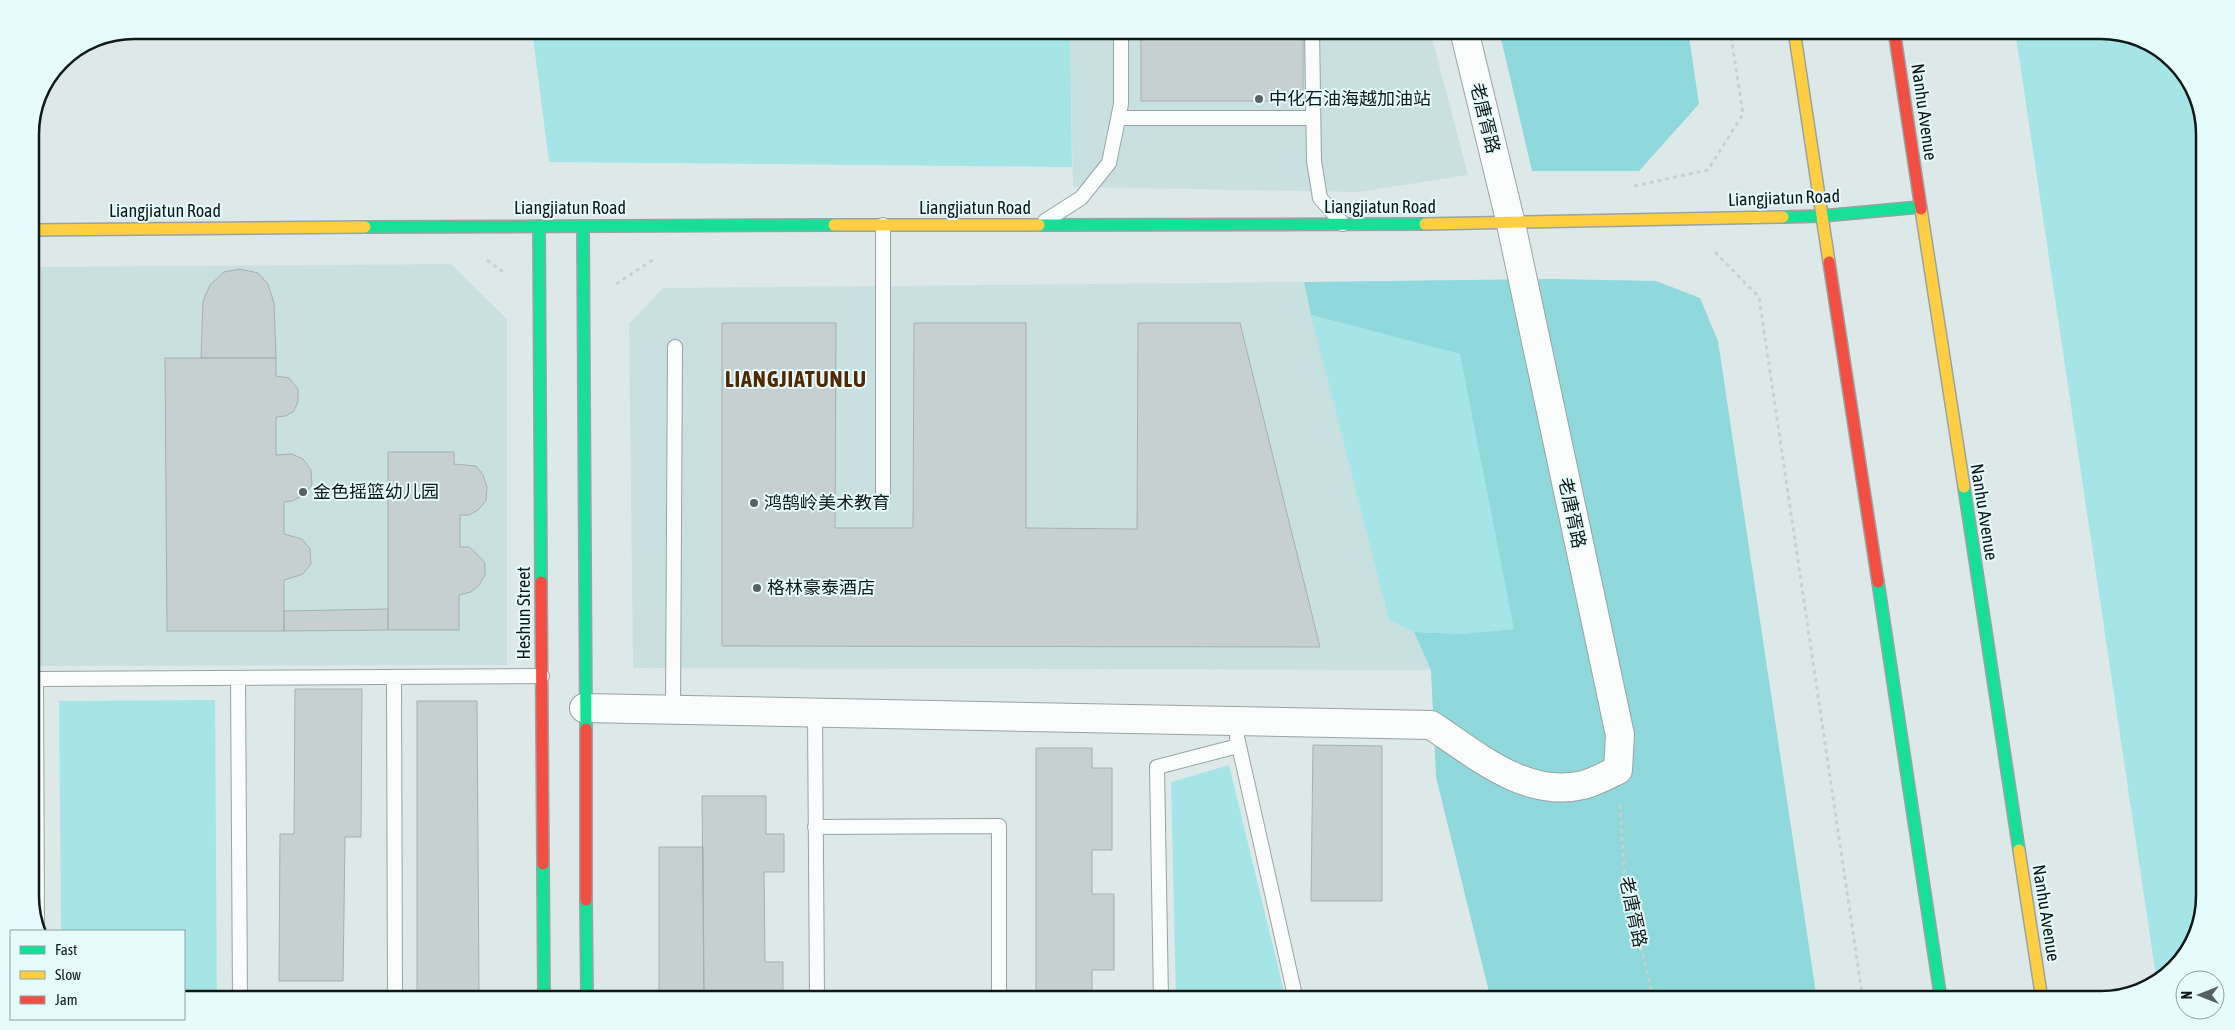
<svg xmlns="http://www.w3.org/2000/svg" width="2235" height="1030" viewBox="0 0 2235 1030" font-family="'Asap Condensed','Noto Sans SC',sans-serif">
	<style>
		.built { fill: #c9e0e0 }
		.green { fill: #a6e5e7 }
		.forest { fill: #8fd8db }
		.building { fill: #c6d0d0; stroke: #a5afaf }
		.lines { fill: none; stroke-linecap: round; stroke-linejoin: round }
		.lane-casing { stroke: #99a3a3; stroke-width: 16 }
		.street-casing { stroke: #99a3a3; stroke-width: 30 }
		.fast-casing { stroke: #99a3a3; stroke-width: 14 }
		.slow-casing { stroke: #99a3a3; stroke-width: 14 }
		.jam-casing { stroke: #99a3a3; stroke-width: 14 }
		.path { stroke: #cbcfcf; stroke-width: 3; stroke-dasharray: 4 4; stroke-linecap: butt }
		.lane { stroke: #fafcfc; stroke-width: 14 }
		.street { stroke: #fafcfc; stroke-width: 28 }
		.fast { stroke: #16e098; stroke-width: 11 }
		.slow { stroke: #ffcf43; stroke-width: 11 }
		.jam { stroke: #f24e42; stroke-width: 11 }
		.poi-dot { fill: #586161; stroke: #e5fbfc; stroke-width: 2 }
		.labels { text-anchor: middle; stroke-width: 4; stroke-linejoin: round; paint-order: stroke }
		.poi-label { font-size: 18px; fill: #101818; stroke: #e5fbfc; text-anchor: start }
		.street-label { font-size: 18px; fill: #101818; stroke: #e5fbfc }
		.district-label { font-size: 22px; font-weight: bold; letter-spacing: 1px; fill: #522800; stroke: #e5fbfc }
		.rim { fill: none; stroke: #101818; stroke-width: 2.5 }
	</style>
	<rect width="100%" height="100%" fill="#dde9e9"/>
	<!-- built -->
	<path class="built" d="M1070,30H1430L1468,175L1359,192L1073,187Z
		M451,264L507,319V665L30,666V267Z
		M1304,282L1389,620L1414,632L1431,670L633,668L629,324L663,288Z"/>
	<!-- green -->
	<path class="green" d="M532,30H1070L1072,167L549,162Z
		M2015,30H2101L2141,38L2187,76L2205,127V896L2197,936L2157,983Z
		M1311,315L1460,354L1515,629L1461,634L1414,632L1389,620Z
		M215,700L217,1000H184V931H61L59,701Z
		M1229,765L1286,1000H1176L1171,782Z"/>
	<!-- forest -->
	<path class="forest" d="M1499,30H1688L1699,104L1639,171H1532Z
		M1554,279L1656,281L1700,298L1718,341L1817,1000H1491L1436,777L1431,670L1414,632L1461,634L1514,629L1460,354L1311,315L1304,282Z"/>
	<!-- building -->
	<path class="building" d="M1141,30H1303V101H1141Z
		M240,269L258,273L268,284L274,303L276,358H201L203,301L210,285L224,272Z
		M722,323H836L835,528H913L914,323H1026V528L1137,529L1138,323H1240L1320,647L722,646Z
		M165,358H276V376L289,378L298,389V401L294,411L286,416L276,417V455L292,454L303,459L311,470L312,485L304,495L292,501L284,502V534L302,539L310,549L311,564L303,574L284,580V631H167Z
		M388,452H454V464L476,466L483,475L487,487L486,501L478,510L469,515H460V547H469L477,554L485,563V575L479,585L471,592L459,595V630H388Z
		M388,609V630L284,631V611Z
		M295,689H362L361,837H345L343,981H279L280,834H294Z
		M417,701H477L479,992H417Z
		M1313,745L1382,746V901H1311Z
		M1036,748H1092V768H1112V850H1092V894H1114V970H1092V991H1036Z
		M702,796H766V834H784V872H764L765,962H783V1000H704Z
		M659,847H703L704,1000H659Z"/>
	<g class="lines">
		<!-- lane casing -->
		<g class="lane-casing">
			<path id="lane" d="M1312,30L1314,161L1320,198L1343,224
				M1118,118H1313
				M1045,221L1081,198L1109,163L1121,104V30
				M883,225V497
				M394,677L395,1000
				M238,678L240,1000
				M673,710L675,347
				M815,713L817,1000
				M1237,737L1296,1000
				M815,827L999,826V1000
				M37,924L36,679L542,676
				M1161,1000L1157,767L1238,746"/>
		</g>
		<!-- street casing -->
		<g class="street-casing">
			<path id="street" d="M584,708L1431,725C1475,754 1526,799 1583,785C1595,782 1607,775 1618,770L1620,735L1511,224L1464,30"/>
		</g>
		<!-- fast casing -->
		<g class="fast-casing">
			<path id="fast" d="M1783,217L1822,216L1920,207
				M1039,225L1425,224
				M539,226L541,582
				M583,226L586,729
				M365,227L834,225
				M1964,487L2019,850
				M1878,582L1941,1000
				M543,864L544,1000
				M586,900L587,1000"/>
		</g>
		<!-- slow casing -->
		<g class="slow-casing">
			<path id="slow" d="M1794,30L1829,262
				M1921,209L1964,487
				M1425,224L1783,217
				M834,225H1039
				M30,230L365,227
				M2019,850L2042,1000"/>
		</g>
		<!-- jam casing -->
		<g class="jam-casing">
			<path id="jam" d="M1894,30L1921,209
				M1829,262L1878,582
				M541,582L543,864
				M586,729V900"/>
		</g>
		<!-- path -->
		<path class="path" d="M1634,186L1708,170L1743,114L1730,30
			M1715,252L1759,297L1863,1000
			M487,260L506,274
			M616,284L654,259
			M1620,805L1625,883L1654,1000"/>
		<!-- lane -->
		<use href="#lane" class="lane"/>
		<!-- street -->
		<use href="#street" class="street"/>
		<!-- fast -->
		<use href="#fast" class="fast"/>
		<!-- slow -->
		<use href="#slow" class="slow"/>
		<!-- jam -->
		<use href="#jam" class="jam"/>
	</g>
	<!-- markers -->
	<g class="poi-dot">
		<circle cx="1259" cy="99" r="5"/>
		<circle cx="303" cy="492" r="5"/>
		<circle cx="754" cy="503" r="5"/>
		<circle cx="757" cy="588" r="5"/>
	</g>
	<g class="labels">
		<!-- poi labels -->
		<g class="poi-label">
			<text x="1269" y="105">中化石油海越加油站</text>
			<text x="313" y="498">金色摇篮幼儿园</text>
			<text x="764" y="509">鸿鹄岭美术教育</text>
			<text x="767" y="594">格林豪泰酒店</text>
		</g>
		<!-- street labels -->
		<g class="street-label">
			<text transform="translate(1924 112) rotate(82)" y="6">Nanhu Avenue</text>
			<text transform="translate(1485 118) rotate(76)" y="6">老唐胥路</text>
			<text transform="translate(1784 198) rotate(-2)" y="6">Liangjiatun Road</text>
			<text x="1380" y="213">Liangjiatun Road</text>
			<text x="570" y="214">Liangjiatun Road</text>
			<text x="975" y="214">Liangjiatun Road</text>
			<text x="165" y="217">Liangjiatun Road</text>
			<text transform="translate(1984 512) rotate(81)" y="6">Nanhu Avenue</text>
			<text transform="translate(1572 513) rotate(78)" y="6">老唐胥路</text>
			<text transform="translate(524 613) rotate(-90)" y="6">Heshun Street</text>
			<text transform="translate(1633 912) rotate(78)" y="6">老唐胥路</text>
			<text transform="translate(2046 913) rotate(81)" y="6">Nanhu Avenue</text>
		</g>
		<!-- district labels -->
		<g class="district-label">
			<text x="796" y="387">LIANGJIATUNLU</text>
		</g>
	</g>
	<!-- crop -->
	<path d="M0 0H2235V1030H0ZM134 39H2101A95 95 0 0 1 2196 134V896A95 95 0 0 1 2101 991H134A95 95 0 0 1 39 896V134A95 95 0 0 1 134 39Z" fill="#e5fbfc" fill-rule="evenodd"/>
	<path class="rim" d="M134 39H2101A95 95 0 0 1 2196 134V896A95 95 0 0 1 2101 991H134A95 95 0 0 1 39 896V134A95 95 0 0 1 134 39Z"/>
	<!-- legend -->
	<rect x="10" y="930" width="175" height="90" fill="#e5fbfc" stroke="#90a0a1"/>
	<rect x="20" y="946" width="25" height="8" fill="#16e098" stroke="#90a0a1"/>
	<text x="55" y="955" font-size="15" fill="#101818">Fast</text>
	<rect x="20" y="971" width="25" height="8" fill="#ffcf43" stroke="#90a0a1"/>
	<text x="55" y="980" font-size="15" fill="#101818">Slow</text>
	<rect x="20" y="996" width="25" height="8" fill="#f24e42" stroke="#90a0a1"/>
	<text x="55" y="1005" font-size="15" fill="#101818">Jam</text>
	<!-- north arrow -->
	<g transform="translate(2200 995) rotate(270)"><circle r="24" fill="#e5fbfc" stroke="#90a0a1"/>
	<path d="M0-4L9 19L0 12L-9 19Z" fill="#586161"/>
	<text y="-8" font-size="14" font-weight="bold" text-anchor="middle" fill="#101818">N</text>
	</g>
</svg>
